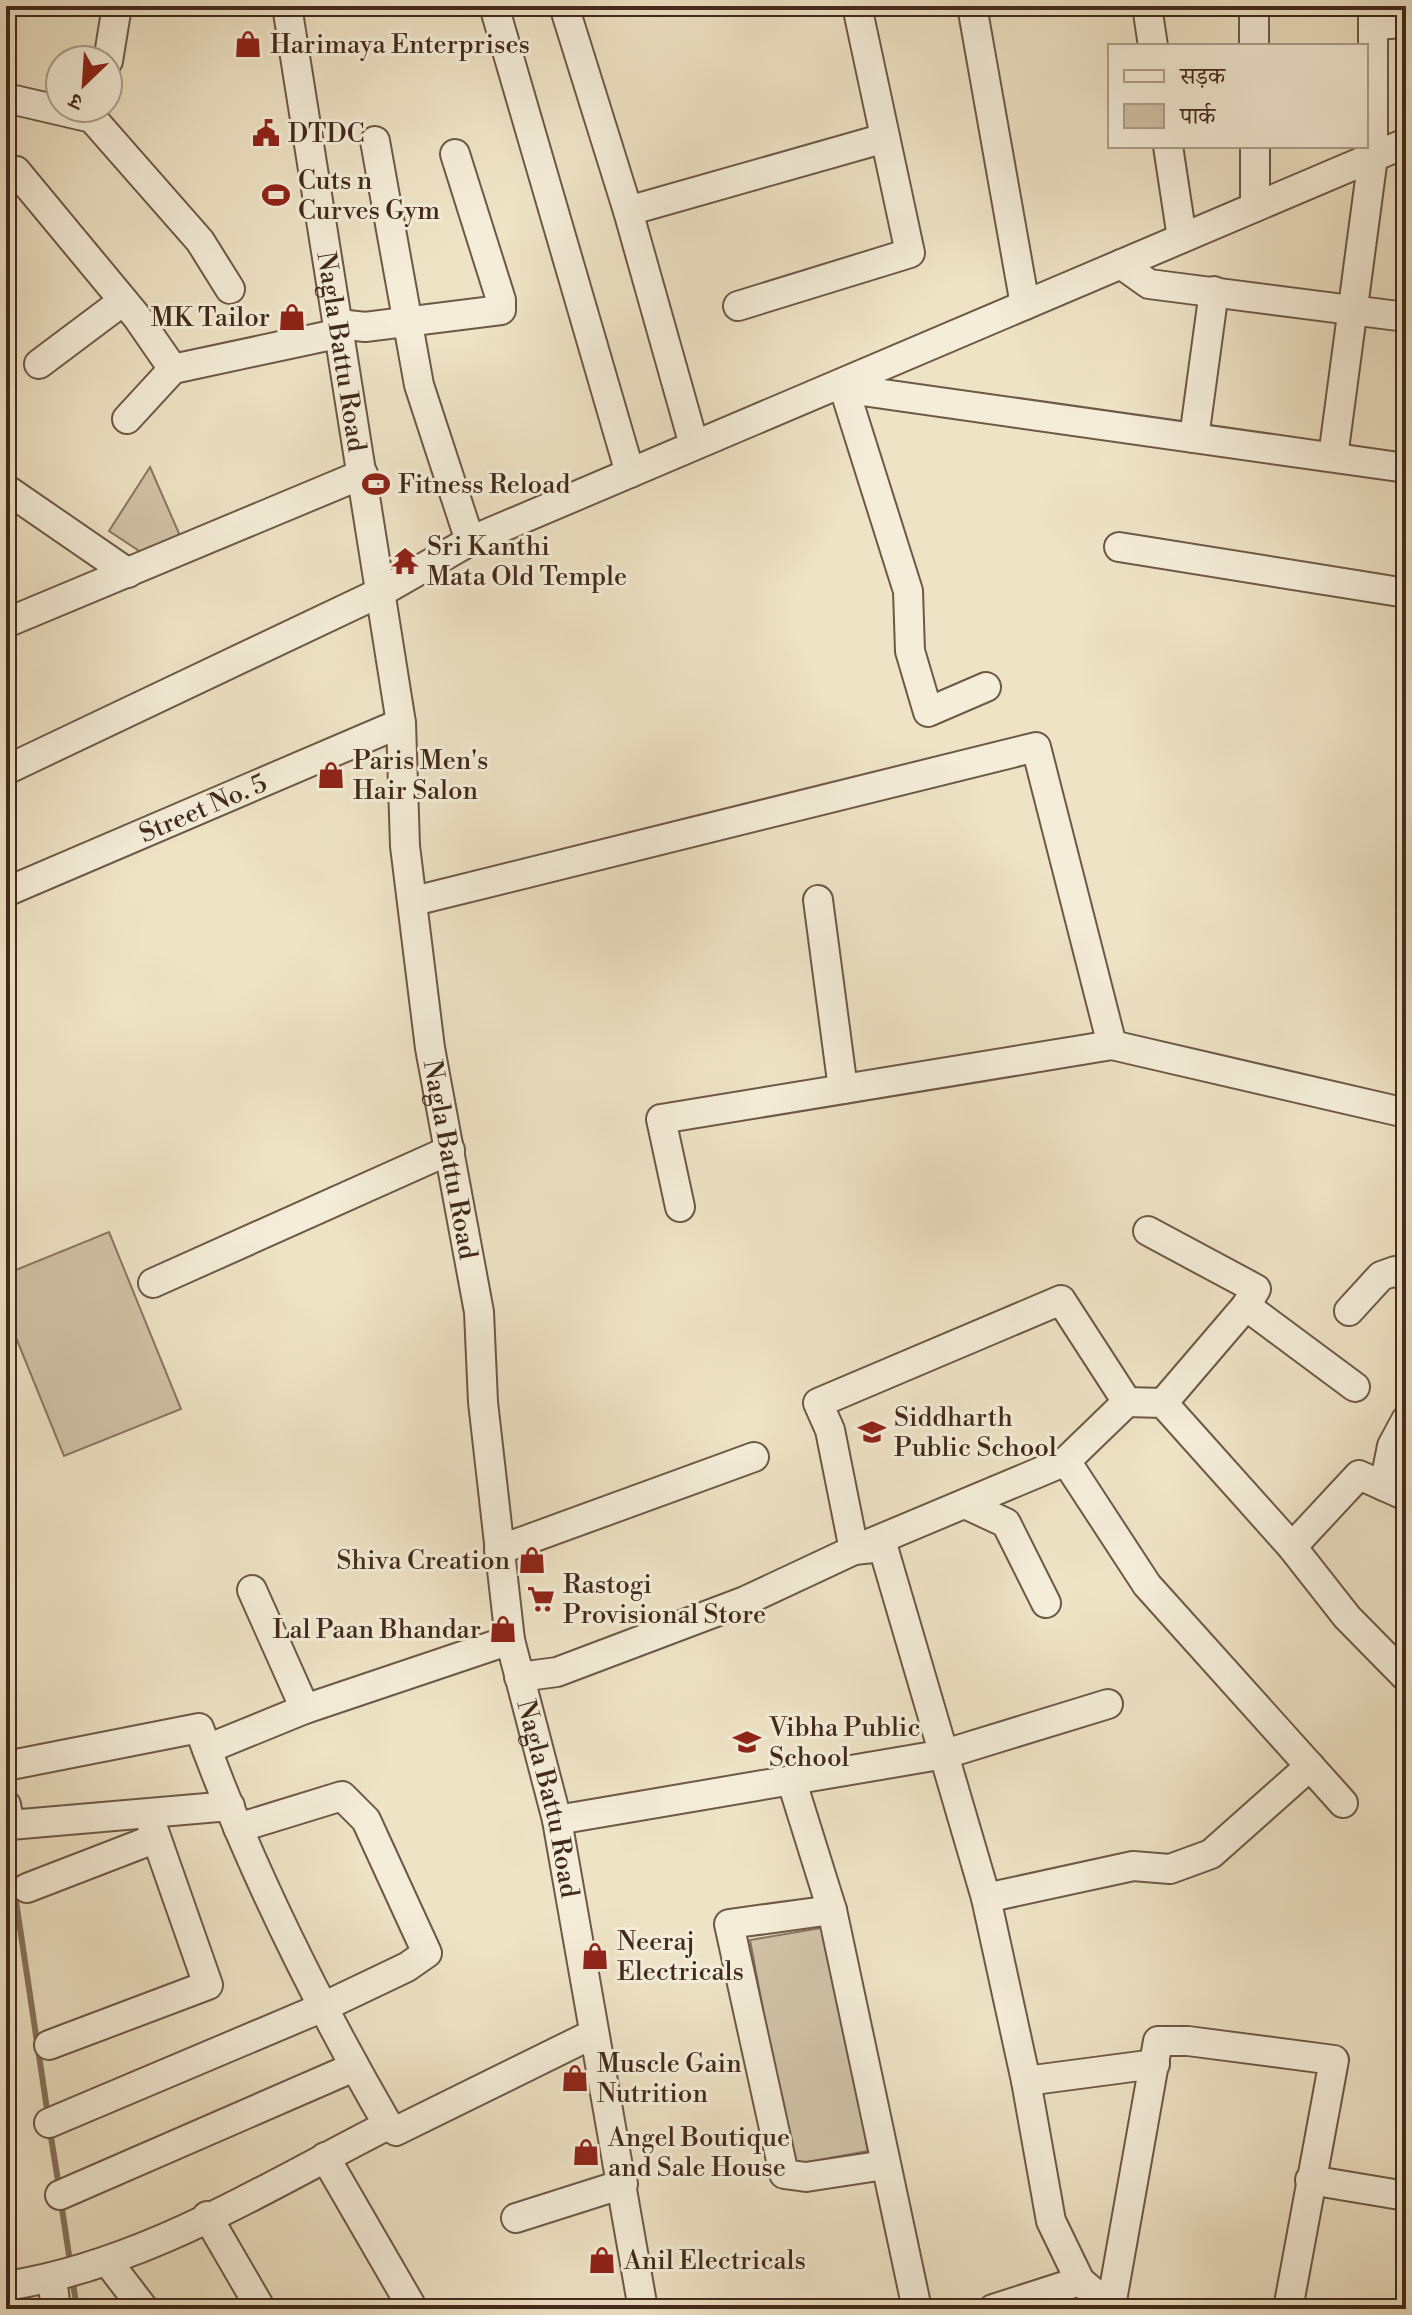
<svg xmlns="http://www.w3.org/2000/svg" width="1412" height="2315" viewBox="0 0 1412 2315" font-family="'Libre Bodoni','Noto Serif Devanagari',serif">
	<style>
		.green { fill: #d1c3a8; stroke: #8a7662; stroke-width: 2 }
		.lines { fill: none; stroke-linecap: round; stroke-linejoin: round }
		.stream { stroke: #87735f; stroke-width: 6 }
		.minor-casing { stroke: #6e5846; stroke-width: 32 }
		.minor { stroke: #f4edd9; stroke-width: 28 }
		.labels { text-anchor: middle; stroke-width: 6; stroke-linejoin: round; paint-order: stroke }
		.poi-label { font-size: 26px; fill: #43291c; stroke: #f4edd9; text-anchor: start }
		.street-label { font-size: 26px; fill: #43291c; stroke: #f4edd9 }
	</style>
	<rect width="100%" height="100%" fill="#eee3c5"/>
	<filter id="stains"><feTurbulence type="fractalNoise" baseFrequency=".0025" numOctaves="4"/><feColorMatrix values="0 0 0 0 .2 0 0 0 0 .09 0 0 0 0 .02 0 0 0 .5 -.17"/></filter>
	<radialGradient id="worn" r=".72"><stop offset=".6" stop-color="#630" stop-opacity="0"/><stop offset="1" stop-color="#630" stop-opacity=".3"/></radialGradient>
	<!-- green -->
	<path class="green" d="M150,467L181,538L144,554L109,531Z
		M109,1232L181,1409L64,1456L6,1313V1274Z
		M827,1927L868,2151L792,2165L750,1940Z"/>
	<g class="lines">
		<!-- stream -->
		<path class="stream" d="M6,1834L48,2116
			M50,2131L59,2187
			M61,2202L70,2262
			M72,2277L77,2309"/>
		<!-- minor casing -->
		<g class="minor-casing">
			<g id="minor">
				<path id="s1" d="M287,6L401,723L405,846L430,1048L479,1312L483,1402L510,1640L557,1820L643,2309"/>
				<path d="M494,6L630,473"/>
				<path d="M564,6L628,211L694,445"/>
				<path d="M972,6L1025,305"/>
				<path d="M1147,6L1153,46"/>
				<path d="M1254,6V46"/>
				<path d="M1373,25L1406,23"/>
				<path d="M108,61L117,6"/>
				<path d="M6,98L92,118L200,241L230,289"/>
				<path d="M375,141L419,385L470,541"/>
				<path d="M1168,146L1182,238"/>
				<path d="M1255,146V207"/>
				<path d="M16,171L137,317L173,369L341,333"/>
				<path d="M628,211L885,138"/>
				<path d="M1121,264L1149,284L1406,317"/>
				<path d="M738,306L910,253L857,6"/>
				<path d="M339,324L365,327L501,310V300L455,154"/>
				<path d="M39,364L123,301"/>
				<path d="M834,387L1406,468"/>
				<path d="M844,388L908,591L910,651L928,712L986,687"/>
				<path d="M127,419L173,369"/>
				<path d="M1194,438L1214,291"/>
				<path d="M1333,457L1373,157V6"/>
				<path d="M6,489L128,573"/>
				<path d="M1119,547L1406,593"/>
				<path d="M6,623L363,474"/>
				<path d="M6,770L381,592L470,541L1406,143"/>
				<path id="s2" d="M6,892L401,723"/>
				<path d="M818,900L843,1089"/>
				<path d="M414,901L1036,747L1112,1045"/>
				<path d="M680,1207L661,1119L1112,1045L1406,1113"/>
				<path d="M1148,1231L1256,1289L1246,1306"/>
				<path d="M153,1283L450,1150"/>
				<path d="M1349,1311L1381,1276L1395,1271L1406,1277"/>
				<path d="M1163,1403L1246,1306L1355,1387"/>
				<path d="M1066,1461L1147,1585L1343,1803"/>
				<path d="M1384,1486L1392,1446L1406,1420"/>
				<path d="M965,1504L1006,1523L1046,1603"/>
				<path d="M1292,1547L1347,1617L1406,1677"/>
				<path d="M499,1550L754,1457"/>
				<path d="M252,1590L305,1709"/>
				<path d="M519,1677L557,1672L745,1601L854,1550L1066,1461L1127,1402"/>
				<path d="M207,1749L305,1709L510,1640"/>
				<path d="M6,1766L199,1728C249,1867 314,1997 388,2125"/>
				<path d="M792,1782L832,1910L917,2309"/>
				<path d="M6,1805L10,1825L230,1806"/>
				<path d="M557,1820L945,1754L1108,1704"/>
				<path d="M27,1888L154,1839"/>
				<path d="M986,1898L1133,1866L1170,1869L1211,1854L1310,1766"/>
				<path d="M832,1910L729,1924L784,2174L806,2177L885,2165"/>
				<path d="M49,2045L208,1985L148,1814"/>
				<path d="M1026,2081L1155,2064"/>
				<path d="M49,2123L321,2008L407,1967L427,1953L366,1820L342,1796L238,1828"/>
				<path d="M325,2157L413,2309"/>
				<path d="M1310,2180L1406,2196"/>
				<path d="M60,2195L354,2067"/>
				<path d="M207,2216L261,2309"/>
				<path d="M516,2218L623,2184"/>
				<path d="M108,2262L144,2309"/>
				<path d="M52,2278L56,2309"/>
				<path d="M6,2286C143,2265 266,2187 388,2125L396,2131L593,2034"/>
				<path d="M1111,2306L1158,2041H1188L1334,2060L1288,2309"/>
				<path d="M993,2309L1080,2281"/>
				<path d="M1113,2309L1080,2281L1051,2221L1026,2081L986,1898L883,1547L854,1550L830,1430L818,1403L1061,1300L1127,1402L1163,1403L1292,1547L1359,1475L1406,1496"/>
			</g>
		</g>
		<!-- minor -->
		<use href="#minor" class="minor"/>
	</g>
	<!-- icons -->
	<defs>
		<g id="shop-bare" transform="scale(2.16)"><path d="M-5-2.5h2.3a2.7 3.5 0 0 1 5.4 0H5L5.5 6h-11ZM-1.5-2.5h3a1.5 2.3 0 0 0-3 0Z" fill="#8f2418" stroke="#f4edd9" stroke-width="2.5" paint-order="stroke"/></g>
		<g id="civic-bare" transform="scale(2.16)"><path d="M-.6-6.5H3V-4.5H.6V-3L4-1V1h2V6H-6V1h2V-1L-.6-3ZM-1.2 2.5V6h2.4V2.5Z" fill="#8f2418" stroke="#f4edd9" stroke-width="2.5" paint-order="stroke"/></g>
		<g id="stadium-bare" transform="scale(2.16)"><path d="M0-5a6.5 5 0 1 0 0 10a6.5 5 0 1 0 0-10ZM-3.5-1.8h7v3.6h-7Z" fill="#8f2418" stroke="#f4edd9" stroke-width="2.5" paint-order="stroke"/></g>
		<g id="temple-bare" transform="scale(2.16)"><path d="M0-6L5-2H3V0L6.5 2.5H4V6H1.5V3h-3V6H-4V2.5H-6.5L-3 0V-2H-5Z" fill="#8f2418" stroke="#f4edd9" stroke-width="2.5" paint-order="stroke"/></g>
		<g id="school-bare" transform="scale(2.16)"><path d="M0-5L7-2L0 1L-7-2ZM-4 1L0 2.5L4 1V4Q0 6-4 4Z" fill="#8f2418" stroke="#f4edd9" stroke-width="2.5" paint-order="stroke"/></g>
		<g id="supermarket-bare" transform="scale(2.16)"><path d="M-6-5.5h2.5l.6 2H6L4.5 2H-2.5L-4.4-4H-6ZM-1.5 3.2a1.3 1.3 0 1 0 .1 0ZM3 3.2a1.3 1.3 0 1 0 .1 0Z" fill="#8f2418" stroke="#f4edd9" stroke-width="2.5" paint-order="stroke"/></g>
	</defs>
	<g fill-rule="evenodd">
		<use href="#shop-bare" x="248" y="44"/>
		<use href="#civic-bare" x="266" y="133"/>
		<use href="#stadium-bare" x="276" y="195"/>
		<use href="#shop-bare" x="292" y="317"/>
		<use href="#stadium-bare" x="376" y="484"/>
		<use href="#temple-bare" x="405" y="561"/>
		<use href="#shop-bare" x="331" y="775"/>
		<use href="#school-bare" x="872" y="1432"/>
		<use href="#shop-bare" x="532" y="1560"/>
		<use href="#supermarket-bare" x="541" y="1599"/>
		<use href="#shop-bare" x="503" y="1629"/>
		<use href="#school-bare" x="747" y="1742"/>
		<use href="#shop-bare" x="595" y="1956"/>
		<use href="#shop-bare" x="575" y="2078"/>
		<use href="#shop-bare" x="586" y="2152"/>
		<use href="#shop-bare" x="602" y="2260"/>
	</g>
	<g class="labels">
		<!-- poi labels -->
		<g class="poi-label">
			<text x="270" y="53">Harimaya Enterprises</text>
			<text x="288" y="142">DTDC</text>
			<text x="298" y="189">Cuts n<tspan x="298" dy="30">Curves Gym</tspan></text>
			<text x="270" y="326" text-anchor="end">MK Tailor</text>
			<text x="398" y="493">Fitness Reload</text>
			<text x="427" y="555">Sri Kanthi<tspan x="427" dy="30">Mata Old Temple</tspan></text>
			<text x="353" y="769">Paris Men's<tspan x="353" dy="30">Hair Salon</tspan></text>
			<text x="894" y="1426">Siddharth<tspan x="894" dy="30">Public School</tspan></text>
			<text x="510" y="1569" text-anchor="end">Shiva Creation</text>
			<text x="563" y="1593">Rastogi<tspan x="563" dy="30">Provisional Store</tspan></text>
			<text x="481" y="1638" text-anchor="end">Lal Paan Bhandar</text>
			<text x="769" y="1736">Vibha Public<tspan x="769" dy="30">School</tspan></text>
			<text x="617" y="1950">Neeraj<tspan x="617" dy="30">Electricals</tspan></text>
			<text x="597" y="2072">Muscle Gain<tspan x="597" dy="30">Nutrition</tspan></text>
			<text x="608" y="2146">Angel Boutique<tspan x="608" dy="30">and Sale House</tspan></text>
			<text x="624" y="2269">Anil Electricals</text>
		</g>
		<!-- street labels -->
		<g class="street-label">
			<text dy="9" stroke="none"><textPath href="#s1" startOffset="350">Nagla Battu Road</textPath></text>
			<text dy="9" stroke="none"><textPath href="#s2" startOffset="214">Street No. 5</textPath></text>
			<text dy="9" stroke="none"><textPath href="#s1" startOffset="1166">Nagla Battu Road</textPath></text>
			<text dy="9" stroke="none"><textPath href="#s1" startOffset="1814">Nagla Battu Road</textPath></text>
		</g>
	</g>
	<!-- margin -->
	<rect width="1412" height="2315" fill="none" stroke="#eee3c5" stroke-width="32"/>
	<rect x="8" y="8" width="1396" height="2299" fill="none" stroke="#43291c" stroke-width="4"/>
	<rect x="16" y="16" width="1380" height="2283" fill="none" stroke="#43291c" stroke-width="2"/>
	<!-- legend -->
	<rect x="1108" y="44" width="260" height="104" fill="#f4edd9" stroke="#ad9f8d" stroke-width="2"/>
	<rect x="1124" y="70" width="40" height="12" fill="#f4edd9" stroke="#ad9f8d" stroke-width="2"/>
	<text x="1180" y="84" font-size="24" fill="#43291c">सड़क</text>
	<rect x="1124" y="104" width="40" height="24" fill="#d1c3a8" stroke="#ad9f8d" stroke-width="2"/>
	<text x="1180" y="124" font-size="24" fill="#43291c">पार्क</text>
	<!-- north arrow -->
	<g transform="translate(84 84) rotate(205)"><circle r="38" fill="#f4edd9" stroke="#ad9f8d" stroke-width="2"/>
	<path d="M0-6L14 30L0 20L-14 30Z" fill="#8f2418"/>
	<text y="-12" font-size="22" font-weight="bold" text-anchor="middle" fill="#43291c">उ</text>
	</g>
	<rect width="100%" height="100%" filter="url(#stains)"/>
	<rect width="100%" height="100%" fill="url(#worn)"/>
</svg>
